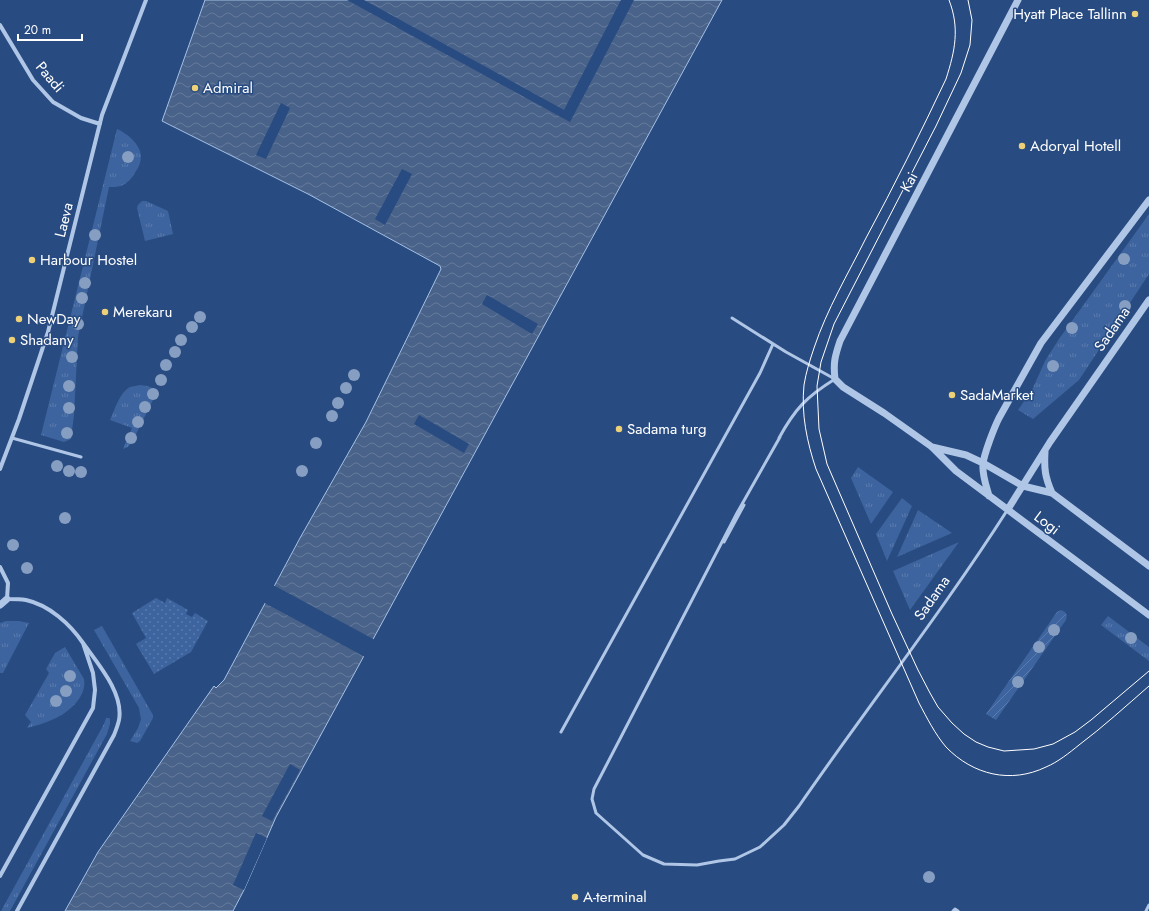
<svg xmlns="http://www.w3.org/2000/svg" width="1149" height="911" viewBox="0 0 1149 911" font-family="Jost,sans-serif">
	<style>
		.grass { fill: url(#grass-tufts) }
		.park { fill: url(#park-dots) }
		.garden { fill: url(#garden-furrows) }
		.water { fill: url(#water-waves); stroke: #a5c1e6 }
		.pier { fill: #284b81 }
		.lines { fill: none; stroke-linecap: round; stroke-linejoin: round }
		.service { stroke: #b0c6e6; stroke-width: 3 }
		.minor { stroke: #b0c6e6; stroke-width: 4 }
		.tertiary { stroke: #b0c6e6; stroke-width: 7 }
		.tram { stroke: #fff; stroke-width: 1 }
		.tree { fill: #869ec1 }
		.poi-dot { fill: #edd077; stroke: #284b81; stroke-width: 1.5 }
		.labels { text-anchor: middle; stroke-width: 3; stroke-linejoin: round; paint-order: stroke }
		.poi-label { font-size: 15px; fill: #fff; stroke: #284b81; text-anchor: start }
		.street-label { font-size: 15px; fill: #fff; stroke: #284b81 }
	</style>
	<defs>
		<pattern id="grass-tufts" width="24" height="20" patternUnits="userSpaceOnUse"><rect width="24" height="20" fill="#3d649e"/><path d="M3 7l-1-3M5 7V3M7 7l1-3M15 17l-1-3M17 17v-4M19 17l1-3" fill="none" stroke="#5a7bad"/></pattern>
		<pattern id="park-dots" width="8" height="8" patternUnits="userSpaceOnUse"><rect width="8" height="8" fill="#3d649e"/><path d="M2 2h.1M6 6h.1" fill="none" stroke="#5a7bad" stroke-width="1.8" stroke-linecap="round"/></pattern>
		<pattern id="garden-furrows" width="10" height="10" patternUnits="userSpaceOnUse"><rect width="10" height="10" fill="#3d649e"/><path d="M-1 1l2-2M0 10L10 0M9 11l2-2" fill="none" stroke="#5a7bad"/></pattern>
		<pattern id="water-waves" width="16" height="10" patternUnits="userSpaceOnUse"><rect width="16" height="10" fill="#496289"/><path d="M0 5q4-4 8 0t8 0" fill="none" stroke="#647a9b"/></pattern>
	</defs>
	<rect width="100%" height="100%" fill="#284b81"/>
	<!-- grass -->
	<path class="grass" d="M117,129C128,134 140,144 141,156C141,161 139,167 136,171C133,177 128,183 121,186C117,187 112,187 109,187L78,337L74,415L71,439L64,442L41,435Z
		M142,201H146L168,211L173,234L145,241L137,208L138,205Z
		M1149,214V274L1079,380L1033,419L1018,410L1032,390L1045,361L1059,339Z
		M140,385L147,386L158,390L132,442L128,447L123,449L132,428L110,420C115,410 119,393 130,387C133,386 137,386 140,385Z
		M858,467L893,492L871,524L851,478Z
		M902,498L912,506L887,561L876,534Z
		M918,510L952,533L897,557Z
		M959,542L910,610L893,571Z
		M1108,616L1149,647V661L1101,625Z
		M6,621H19L29,623L3,673H0V623Z
		M102,626L153,715V718L140,741L137,743L130,741L138,728L141,719L139,708L94,630Z
		M65,647L84,679C87,697 69,712 54,719C45,723 36,726 27,728L31,722L25,715L49,673L46,669L55,653Z
		M106,718H109L110,719V724L107,734L10,911H1L104,724Z"/>
	<!-- park -->
	<path class="park" d="M156,598L165,603L167,598L188,610L186,614L192,617L195,613L208,621L191,652L154,674L136,644L146,638L132,613Z"/>
	<!-- garden -->
	<path class="garden" d="M1061,610L1065,612L1067,615L1066,620L996,720L986,714L1057,612Z"/>
	<!-- water -->
	<path class="water" d="M205,0H722L276,817L244,890L233,911H65L98,852L214,686L216,688L224,680L300,538L366,422L441,269L440,266L308,194L162,121Z"/>
	<!-- pier -->
	<path class="pier" d="M347,0H364L564,110L621,0H634L570,122Z
		M281,103L290,108L266,159L256,155Z
		M402,169L412,174L385,225L375,219Z
		M487,295L538,324L532,334L482,304Z
		M419,415L469,444L464,453L414,424Z
		M273,585L375,640L365,657L263,602Z
		M290,764L300,770L272,821L262,816Z
		M256,833L267,838L244,890L233,885Z"/>
	<g class="lines">
		<!-- service -->
		<path class="service" d="M732,318L786,352L833,378
			M780,437L737,513L594,789L592,799L596,813L643,855L664,864L697,865L719,861L735,859L760,847L784,825L799,806C868,706 943,611 1008,509
			M12,438L81,457
			M779,438C795,409 806,397 835,379
			M724,542L744,505
			M561,732L760,373L773,344
			M953,911L955,909L958,911
			M1146,911L1149,905"/>
		<!-- minor -->
		<path class="minor" d="M0,25L33,80L53,102L81,118L100,124
			M0,469L19,419L48,332L102,115L146,0
			M0,567L8,583L7,599C13,599 20,599 26,600C49,605 70,624 83,643
			M0,876L93,708L95,690L93,673L83,643C98,664 124,693 119,720C118,725 116,730 114,735L17,911"/>
		<!-- tertiary -->
		<path class="tertiary" d="M1018,0L840,341C835,356 833,363 835,379L843,387L884,413L932,447L956,471L1149,615
			M932,447L966,455L983,463L1023,486L1052,493L1149,566
			M1045,452C1044,469 1045,477 1052,493
			M989,496C986,485 982,475 983,464C984,454 994,428 999,418L1041,343L1149,200
			M1008,509L1050,442L1149,300
			M0,605L7,599"/>
		<!-- tram -->
		<path class="tram" d="M949,0C960,28 955,51 946,79C921,132 894,186 866,238C848,274 827,309 814,348C810,360 806,372 804,385C801,414 807,442 816,469L919,703C927,718 935,734 946,747C973,775 1011,784 1046,767C1058,762 1069,753 1079,745C1103,727 1126,706 1149,686
			M968,0L972,20L970,45L961,73L936,126L834,324L821,362L817,386L819,429L827,464L892,614L918,670L930,693L938,707L952,723L964,734L976,742L988,747L1004,751L1034,749L1053,744L1075,732L1091,720L1149,671"/>
	</g>
	<!-- trees -->
	<g class="tree">
		<circle cx="128" cy="157" r="6"/>
		<circle cx="95" cy="235" r="6"/>
		<circle cx="1124" cy="259" r="6"/>
		<circle cx="85" cy="283" r="6"/>
		<circle cx="82" cy="298" r="6"/>
		<circle cx="1125" cy="306" r="6"/>
		<circle cx="200" cy="317" r="6"/>
		<circle cx="78" cy="324" r="6"/>
		<circle cx="192" cy="327" r="6"/>
		<circle cx="1072" cy="328" r="6"/>
		<circle cx="181" cy="340" r="6"/>
		<circle cx="175" cy="352" r="6"/>
		<circle cx="72" cy="357" r="6"/>
		<circle cx="166" cy="365" r="6"/>
		<circle cx="1053" cy="366" r="6"/>
		<circle cx="354" cy="375" r="6"/>
		<circle cx="161" cy="380" r="6"/>
		<circle cx="69" cy="386" r="6"/>
		<circle cx="346" cy="388" r="6"/>
		<circle cx="153" cy="394" r="6"/>
		<circle cx="338" cy="403" r="6"/>
		<circle cx="145" cy="407" r="6"/>
		<circle cx="69" cy="408" r="6"/>
		<circle cx="332" cy="416" r="6"/>
		<circle cx="138" cy="422" r="6"/>
		<circle cx="67" cy="433" r="6"/>
		<circle cx="131" cy="438" r="6"/>
		<circle cx="316" cy="443" r="6"/>
		<circle cx="57" cy="466" r="6"/>
		<circle cx="69" cy="471" r="6"/>
		<circle cx="302" cy="471" r="6"/>
		<circle cx="81" cy="472" r="6"/>
		<circle cx="65" cy="518" r="6"/>
		<circle cx="13" cy="545" r="6"/>
		<circle cx="27" cy="568" r="6"/>
		<circle cx="1054" cy="630" r="6"/>
		<circle cx="1131" cy="638" r="6"/>
		<circle cx="1039" cy="647" r="6"/>
		<circle cx="70" cy="676" r="6"/>
		<circle cx="1018" cy="682" r="6"/>
		<circle cx="66" cy="691" r="6"/>
		<circle cx="56" cy="701" r="6"/>
		<circle cx="929" cy="877" r="6"/>
	</g>
	<!-- markers -->
	<g class="poi-dot">
		<circle cx="1135" cy="14" r="4"/>
		<circle cx="195" cy="88" r="4"/>
		<circle cx="1022" cy="146" r="4"/>
		<circle cx="32" cy="260" r="4"/>
		<circle cx="105" cy="312" r="4"/>
		<circle cx="19" cy="319" r="4"/>
		<circle cx="12" cy="340" r="4"/>
		<circle cx="952" cy="395" r="4"/>
		<circle cx="619" cy="429" r="4"/>
		<circle cx="575" cy="897" r="4"/>
	</g>
	<g class="labels">
		<!-- poi labels -->
		<g class="poi-label">
			<text x="1127" y="19" text-anchor="end">Hyatt Place Tallinn</text>
			<text x="203" y="93">Admiral</text>
			<text x="1030" y="151">Adoryal Hotell</text>
			<text x="40" y="265">Harbour Hostel</text>
			<text x="113" y="317">Merekaru</text>
			<text x="27" y="324">NewDay</text>
			<text x="20" y="345">Shadany</text>
			<text x="960" y="400">SadaMarket</text>
			<text x="627" y="434">Sadama turg</text>
			<text x="583" y="902">A-terminal</text>
		</g>
		<!-- street labels -->
		<g class="street-label">
			<text transform="translate(50 77) rotate(50)" y="5">Paadi</text>
			<text transform="translate(909 182) rotate(-62)" y="5">Kai</text>
			<text transform="translate(64 220) rotate(-76)" y="5">Laeva</text>
			<text transform="translate(1112 329) rotate(-55)" y="5">Sadama</text>
			<text transform="translate(1047 523) rotate(37)" y="5">Logi</text>
			<text transform="translate(932 598) rotate(-55)" y="5">Sadama</text>
		</g>
	</g>
	<!-- scale -->
	<path d="M18 34v6h64v-6" fill="none" stroke="#ffffff" stroke-width="2"/>
	<text x="24" y="34" font-size="12" fill="#ffffff" stroke="#284b81" stroke-width="3" paint-order="stroke">20 m</text>
</svg>
